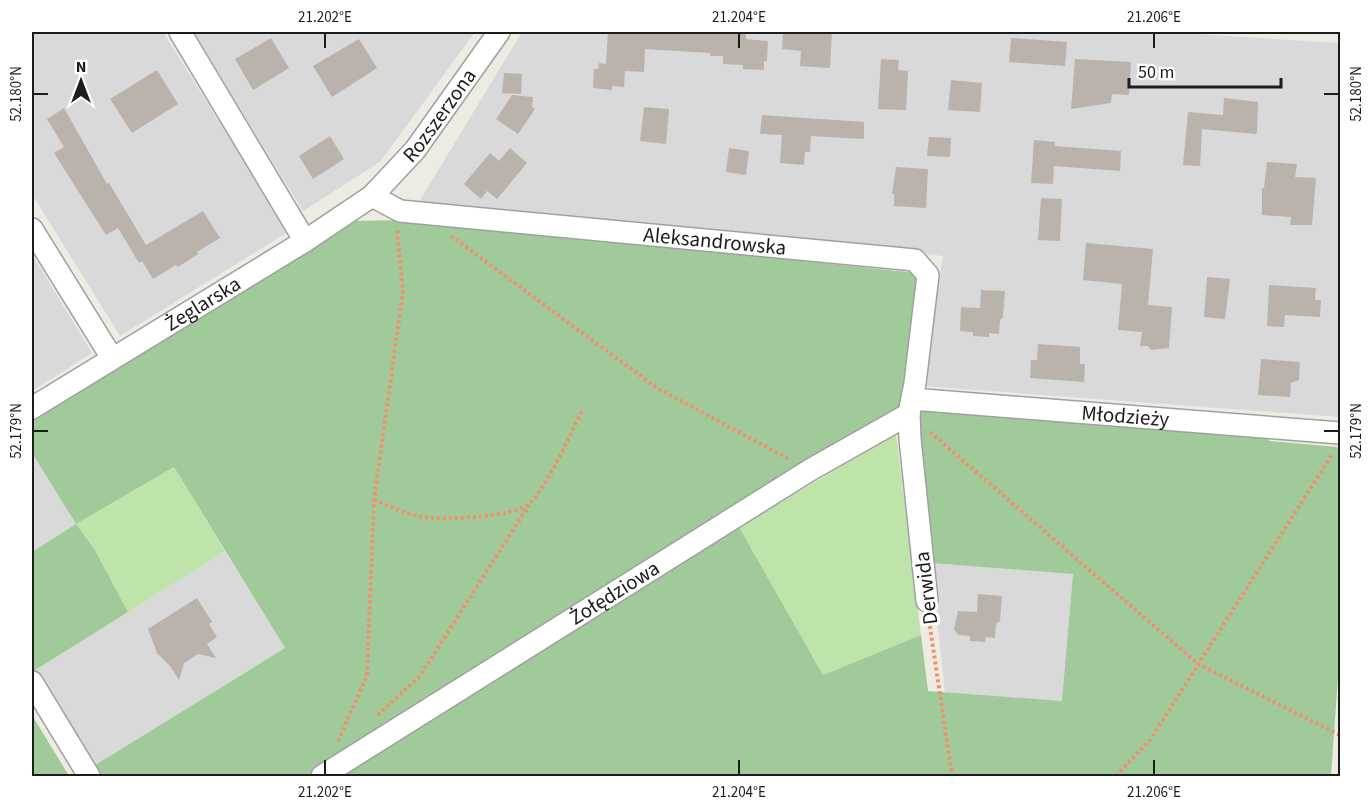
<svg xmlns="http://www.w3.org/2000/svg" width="1372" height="808" viewBox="0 0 1372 808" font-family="'Source Sans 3',sans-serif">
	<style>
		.residential { fill: #dad9d9 }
		.grass { fill: #bee4aa }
		.forest { fill: #a0ca99 }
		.building { fill: #b9b3ac }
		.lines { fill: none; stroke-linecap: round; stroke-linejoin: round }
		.minor-casing { stroke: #a0a0a0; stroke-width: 24 }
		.path { stroke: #f0906f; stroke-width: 4; stroke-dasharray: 3 3; stroke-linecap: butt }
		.minor { stroke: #fff; stroke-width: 21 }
		.ticks { fill: none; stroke: #1c1c1c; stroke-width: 2 }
		.labels { text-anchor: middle; stroke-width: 6; stroke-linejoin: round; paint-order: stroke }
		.street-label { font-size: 21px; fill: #1c1c1c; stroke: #fff }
		.neatline { fill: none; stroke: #1c1c1c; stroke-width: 2 }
		.ticks-label { font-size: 15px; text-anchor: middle; fill: #1c1c1c }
	</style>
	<rect width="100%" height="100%" fill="#edebe2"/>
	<!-- residential -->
	<path class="residential" d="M32,32H163L288,232L120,336L32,194Z
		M192,32H475L380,162L303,211Z
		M522,32H1164L1340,43V417L923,386L943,256L419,202Z
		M32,254L92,353L32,391Z
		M32,453L76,524L32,552Z
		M225,551L285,648L92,767L32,672Z
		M931,563L1073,573L1063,701L945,693Z"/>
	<!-- grass -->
	<path class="grass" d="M896,434L921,635L823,675L739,527Z
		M174,467L225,551L128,612L95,550L76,524Z"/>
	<!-- forest -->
	<path class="forest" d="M408,220L917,273L904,405L306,776H99L92,767L285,648L174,467L76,524L95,550L128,612L32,672V552L76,524L32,453V420L350,221Z
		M915,405L1013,418L1268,433L1269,441L1337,447L1340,451V648L1331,776H334L739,527L823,675L921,635L928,691L1062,701L1073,574L931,563Z
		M32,715L69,776H32Z"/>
	<!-- building -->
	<path class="building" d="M608,32H746V39L768,41L767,61H764V70L743,69V65L723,64V56H710V53L645,49L644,72L625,71L624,87L612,86V90L593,88L594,69H598L599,63L606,64Z
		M783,32H832L830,68L800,66L801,51L782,49Z
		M271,38L289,68L253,90L235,59Z
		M1011,38L1067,42L1065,66L1009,62Z
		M359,39L377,68L332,97L313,66Z
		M881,59L899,60L898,70L908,71L906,110L878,109Z
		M1075,59L1131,62L1129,95L1112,94L1111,103L1071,109Z
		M157,70L178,104L132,133L110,99Z
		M504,73L522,74L521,94L502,93Z
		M951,80L982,83L980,112L948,110Z
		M512,95L533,97L532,107L535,109L518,134L496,119Z
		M1224,98L1258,102L1257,132L1256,134L1202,129L1200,166L1183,165L1188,112L1223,115Z
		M644,107L669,109L666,144L640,141Z
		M64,108L107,184L109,183L146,245L203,211L220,238L197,252L198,254L178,267L176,265L153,279L142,261L139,263L118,228L106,235L54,153L64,147L47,119Z
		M762,115L864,122V139L811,136L810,152H805L804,165L780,163L782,135L760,134Z
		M330,136L344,159L313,179L299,156Z
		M929,137L951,138L950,157L927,156Z
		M1034,140L1055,142V146L1121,151L1120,171L1054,166L1053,184L1031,183Z
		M510,148L527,163L497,199L487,191L481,199L464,184L490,153L499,161Z
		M729,148L749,151L746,175L726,172Z
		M1267,162L1297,164L1295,177L1316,178L1312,225H1290L1291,217L1262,215V188H1264Z
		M896,167L928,169L926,208L894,206V194H892Z
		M1041,198L1062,199L1060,241L1038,240Z
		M1086,243L1153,249L1148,305L1172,307L1169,348L1151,350L1148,346H1140L1142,332L1118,330L1122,284L1083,280Z
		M1207,277L1230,279L1225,319L1204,317Z
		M1269,285L1316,288L1315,300H1321L1320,317L1285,315L1284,327L1267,326Z
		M981,290L1005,291L1003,317L1000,320L999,334L989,333V337L973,336V332L960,331L961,307L980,308Z
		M1038,344L1080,347V364H1085L1084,382L1030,378L1031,360H1037Z
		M1261,359L1300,362L1299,380L1291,383L1290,397L1258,395Z
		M978,594L1002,596L1000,621L996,624L995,638L986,637L985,642L970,641V636L959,635L954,630L958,611L977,612Z
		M197,598L212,622L209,624L217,637L207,644L216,658L198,654L184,663L179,680L170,666L157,653L148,629Z"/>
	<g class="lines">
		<!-- minor casing -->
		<g class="minor-casing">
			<g id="minor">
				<path d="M180,32L305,241"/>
				<path id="s1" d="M372,196L400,211L915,260L928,275L915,383L909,414L910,439L927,601"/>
				<path d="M32,229L112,358"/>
				<path id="s2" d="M912,399L1340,433"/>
				<path id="s3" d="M32,408L305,241L372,196L415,150L499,32"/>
				<path d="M32,682L89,776"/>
				<path id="s4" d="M322,776L810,470L909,414"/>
			</g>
		</g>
		<!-- path -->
		<path class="path" d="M451,236L657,388L789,459
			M930,432L1198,664L1340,735
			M374,500C389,506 406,514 422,517C443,520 517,518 531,502C553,476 567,440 583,409
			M929,620L952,776
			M378,715L420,676L529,505
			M338,741L367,676L374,500L403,291L397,229
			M1116,776L1150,740L1333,453"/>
		<!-- minor -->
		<use href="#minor" class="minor"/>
	</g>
	<!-- ticks -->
	<path class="ticks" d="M325,33V48M739,33V48M1154,33V48M33,94H48M1324,94H1339M33,431H48M1324,431H1339M325,760V775M739,760V775M1154,760V775"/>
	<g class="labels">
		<!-- street labels -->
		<g class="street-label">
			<text dy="7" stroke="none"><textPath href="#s3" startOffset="506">Rozszerzona</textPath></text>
			<text dy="7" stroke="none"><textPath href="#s1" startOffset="348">Aleksandrowska</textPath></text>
			<text dy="7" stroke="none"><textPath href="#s3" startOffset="200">Żeglarska</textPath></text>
			<text dy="7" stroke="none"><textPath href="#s2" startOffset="214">Młodzieży</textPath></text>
			<text transform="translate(926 588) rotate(-97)" y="7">Derwida</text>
			<text dy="7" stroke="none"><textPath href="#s4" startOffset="345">Żołędziowa</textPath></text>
		</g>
	</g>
	<!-- border -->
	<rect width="1372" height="808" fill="none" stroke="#ffffff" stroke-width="66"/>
	<!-- north arrow -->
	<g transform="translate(81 81)" stroke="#ffffff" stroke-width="4.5" paint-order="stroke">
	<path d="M0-4.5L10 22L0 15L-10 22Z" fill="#1c1c1c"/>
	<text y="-9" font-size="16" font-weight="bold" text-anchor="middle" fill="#1c1c1c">N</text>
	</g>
	<!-- scale -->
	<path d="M1129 78v9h152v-9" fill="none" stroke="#1c1c1c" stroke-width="3"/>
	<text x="1138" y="78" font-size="18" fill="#1c1c1c" stroke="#ffffff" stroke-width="4.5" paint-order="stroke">50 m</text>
	<rect x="33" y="33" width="1306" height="742" class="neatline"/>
	<g class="ticks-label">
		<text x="325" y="22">21.202°E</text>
		<text x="739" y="22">21.204°E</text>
		<text x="1154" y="22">21.206°E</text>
		<text transform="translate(16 94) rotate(-90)" y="5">52.180°N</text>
		<text transform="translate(1356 94) rotate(-90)" y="5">52.180°N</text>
		<text transform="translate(16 431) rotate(-90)" y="5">52.179°N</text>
		<text transform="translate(1356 431) rotate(-90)" y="5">52.179°N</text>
		<text x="325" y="797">21.202°E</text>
		<text x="739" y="797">21.204°E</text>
		<text x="1154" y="797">21.206°E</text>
	</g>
</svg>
